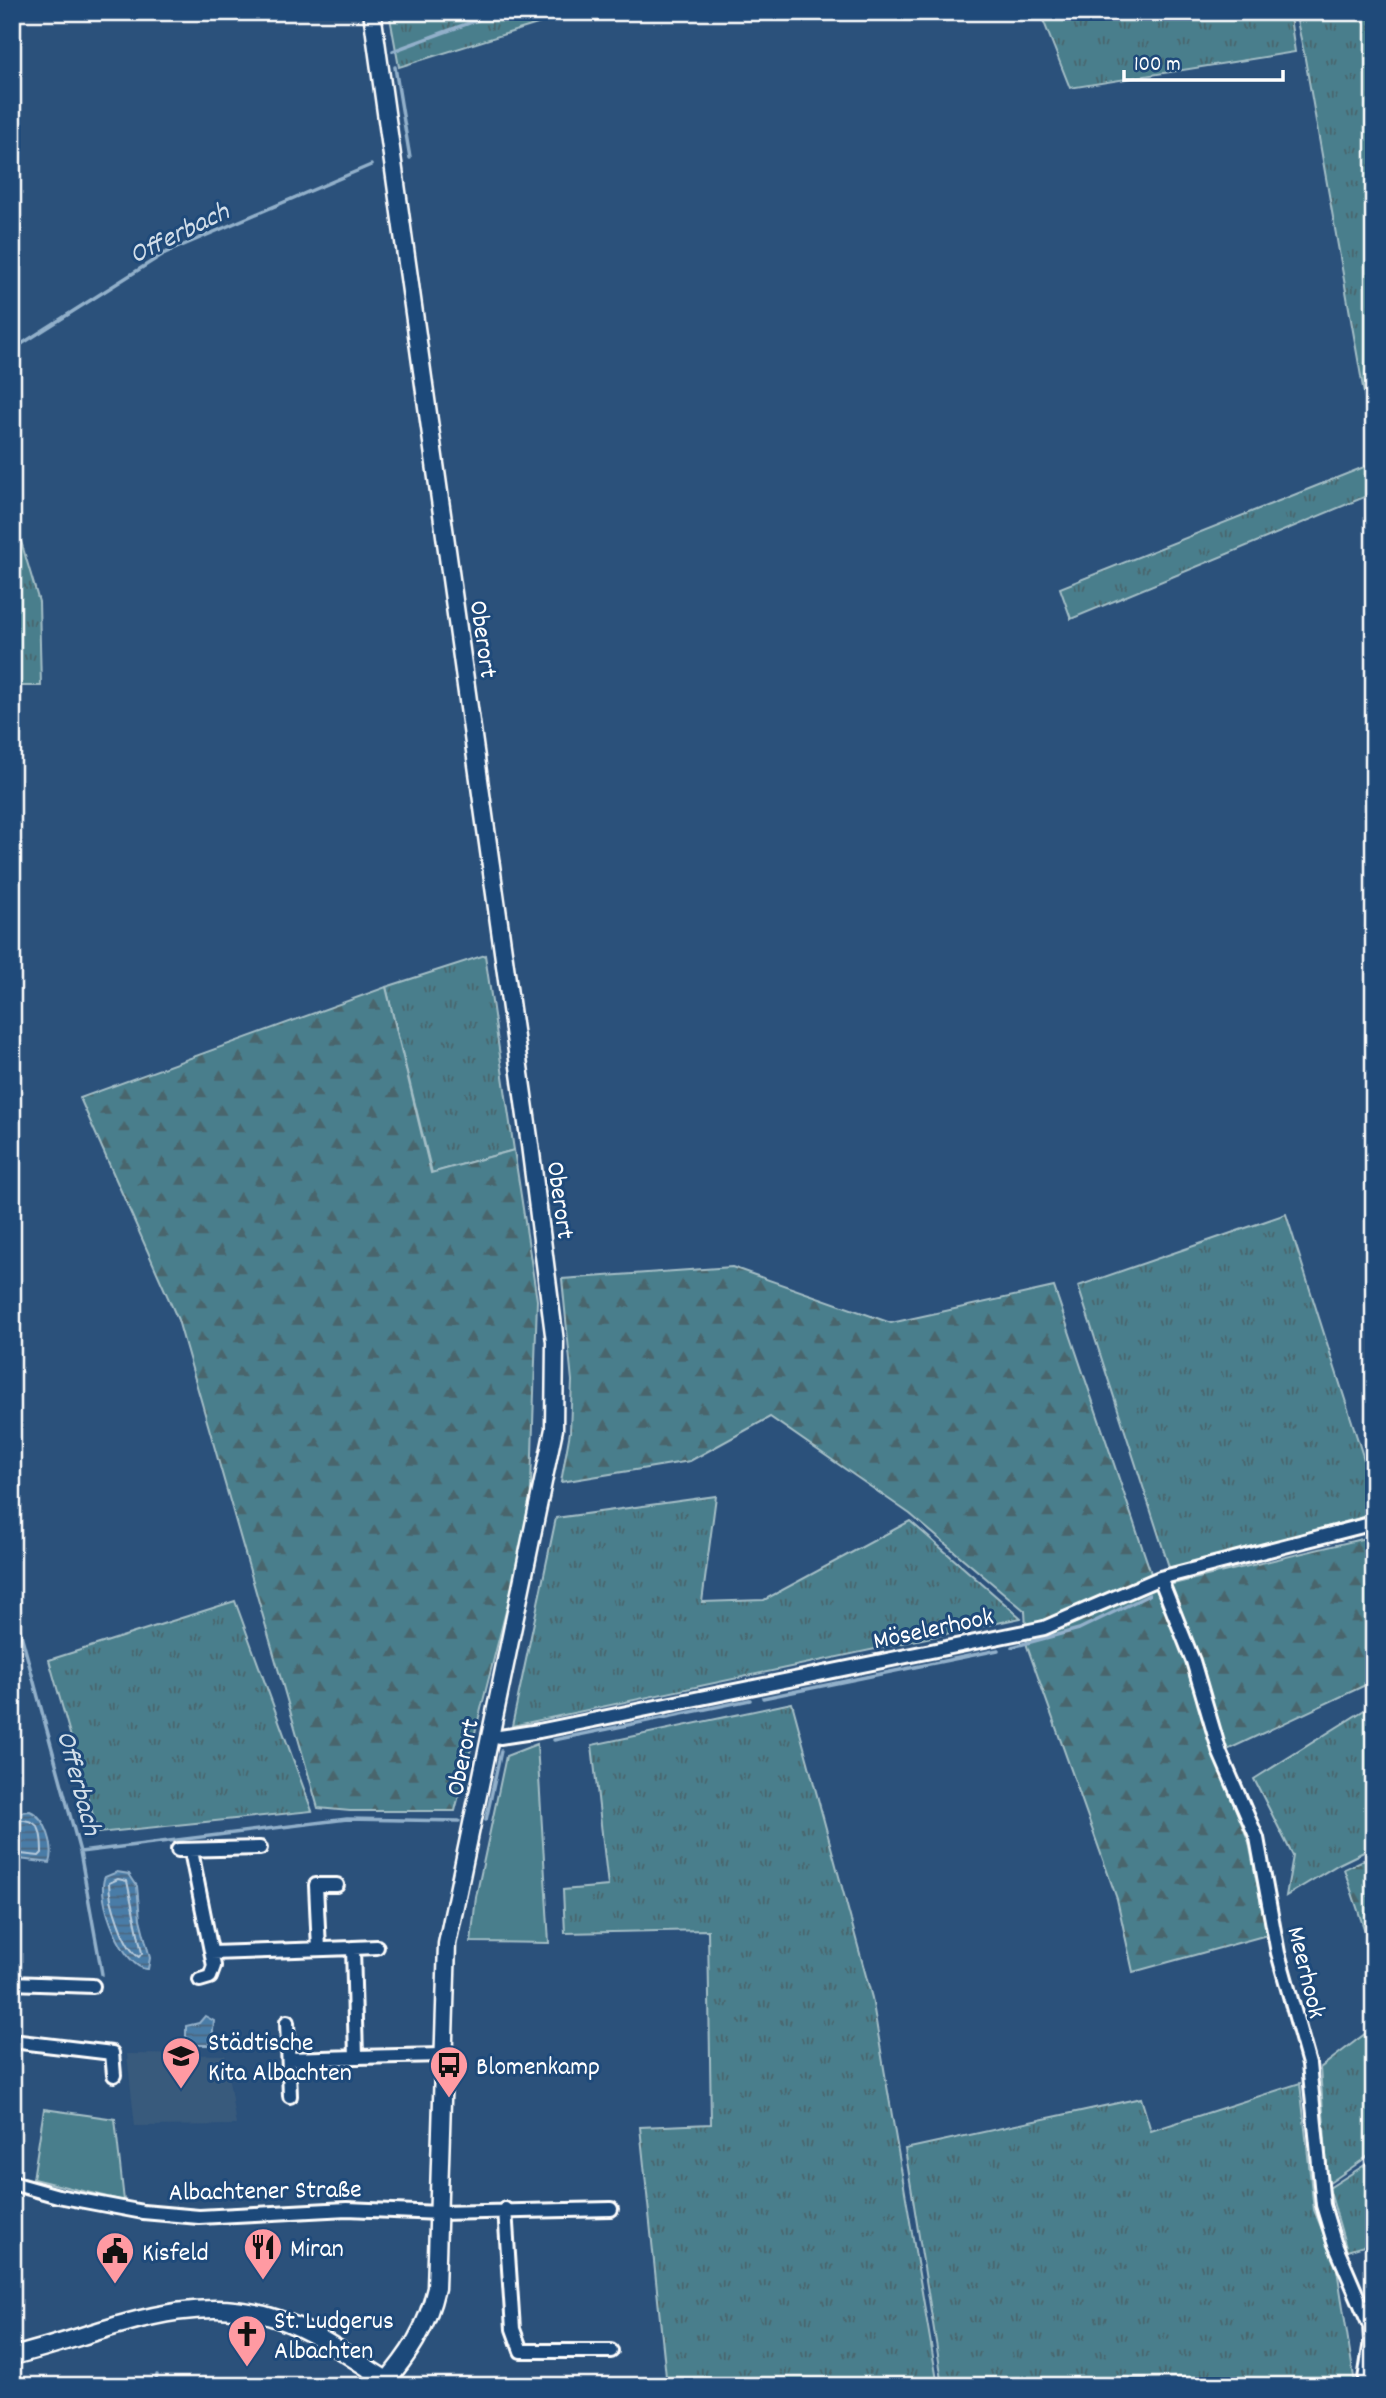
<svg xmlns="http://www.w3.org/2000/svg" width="1386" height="2398" viewBox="0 0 1386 2398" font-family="Dekko,sans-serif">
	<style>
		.built { fill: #395a7c }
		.grass { fill: url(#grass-tufts); stroke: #a4bec6; stroke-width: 2 }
		.forest { fill: url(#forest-firs); stroke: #a4bec6; stroke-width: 2 }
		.park { fill: #497e8c; stroke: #a4bec6; stroke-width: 2 }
		.water { fill: url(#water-rules); stroke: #92b0ca; stroke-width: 2 }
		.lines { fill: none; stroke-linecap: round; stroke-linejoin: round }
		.shore { stroke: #b7cbdc; stroke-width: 2 }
		.stream { stroke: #92b0ca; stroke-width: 3.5 }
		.street-casing { stroke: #fff; stroke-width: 18 }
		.secondary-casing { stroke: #fff; stroke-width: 21 }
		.street { stroke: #1f4a7a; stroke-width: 12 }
		.secondary { stroke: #1f4a7a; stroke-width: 16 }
		.labels { text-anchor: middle; stroke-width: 6; stroke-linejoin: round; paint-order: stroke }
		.street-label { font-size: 26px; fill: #fff; stroke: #1f4a7a }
		.poi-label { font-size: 26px; fill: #fff; stroke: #1f4a7a; text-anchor: start }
		.water-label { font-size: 28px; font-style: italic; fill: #d2dee9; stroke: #1f4a7a }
	</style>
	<defs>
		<pattern id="grass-tufts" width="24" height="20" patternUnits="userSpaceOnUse" patternTransform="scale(1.75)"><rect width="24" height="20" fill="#497e8c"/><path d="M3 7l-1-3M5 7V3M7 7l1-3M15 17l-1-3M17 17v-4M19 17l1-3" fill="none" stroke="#4a656c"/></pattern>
		<pattern id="forest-firs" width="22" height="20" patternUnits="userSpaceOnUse" patternTransform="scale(1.75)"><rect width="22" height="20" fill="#497e8c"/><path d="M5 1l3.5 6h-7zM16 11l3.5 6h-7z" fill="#4a656c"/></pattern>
		<pattern id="water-rules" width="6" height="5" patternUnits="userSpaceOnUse" patternTransform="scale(1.75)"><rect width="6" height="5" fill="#4a7ca7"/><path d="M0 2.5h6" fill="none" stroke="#4b667e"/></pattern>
	</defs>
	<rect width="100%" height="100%" fill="#2b517b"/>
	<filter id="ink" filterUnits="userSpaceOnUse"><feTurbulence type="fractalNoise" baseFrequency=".0143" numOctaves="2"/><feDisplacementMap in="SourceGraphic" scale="14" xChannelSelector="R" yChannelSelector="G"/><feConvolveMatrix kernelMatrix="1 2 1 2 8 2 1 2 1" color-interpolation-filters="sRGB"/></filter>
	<g filter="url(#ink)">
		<!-- built -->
		<path class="built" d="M127,2054L225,2055L236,2125L135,2126Z"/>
		<!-- grass -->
		<path class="grass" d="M389,12H576L399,67Z
			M1040,12H1287L1290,17L1295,52L1070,88Z
			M1295,12H1374V450L1304,53Z
			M1374,463V493L1071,619L1060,588Z
			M12,511L39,602L41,686H12Z
			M485,955L514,1150L432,1173L386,987Z
			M1286,1214L1374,1491V1514L1170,1570L1078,1286Z
			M716,1496L702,1602L764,1600L910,1521L1021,1618L512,1726L556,1518Z
			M235,1601L312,1811L98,1833L49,1660Z
			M792,1703L872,1998L938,2386H667L640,2127L711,2124L708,1930L565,1933L563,1890L608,1886L592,1745Z
			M1374,1704V1847L1339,1864L1286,1896L1293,1856L1254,1779Z
			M1374,2027V2152L1328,2184L1320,2068Z
			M1300,2083L1314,2210L1336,2263L1355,2384L1182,2377L1133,2378L1112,2386H943L905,2149L1141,2098L1151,2131Z
			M1374,2159V2243L1347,2251L1329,2188Z"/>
		<!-- forest -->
		<path class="forest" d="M386,987L431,1173L514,1150L537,1300L530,1517L455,1811H350L318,1808L178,1320L80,1098Z
			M732,1267L891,1323L1054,1287L1156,1588L1374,1536V1681L1214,1756L1249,1842L1267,1935L1133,1972L1117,1899L1027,1646L1025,1611L910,1514L770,1417L690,1461L561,1482L570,1432L572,1381L562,1279Z
			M1374,1855V1958L1344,1869Z"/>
		<!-- park -->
		<path class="park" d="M537,1744L549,1943L471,1942L476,1897L506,1756Z
			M44,2109L115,2119L124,2201L33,2179Z"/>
		<!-- water -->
		<path class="water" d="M30,1811C47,1818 55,1848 50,1863L12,1858V1813Z
			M117,1872L129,1874L137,1886L140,1919L150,1958L148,1969C124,1971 95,1896 105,1877Z
			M205,2016L214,2021L212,2039L208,2045H196L186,2037V2026L199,2023Z"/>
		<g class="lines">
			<!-- shore -->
			<path class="shore" d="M12,1820C39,1818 42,1827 42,1853L39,1856L12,1853
				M118,1879L127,1881L142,1953L139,1957C124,1949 109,1900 109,1883Z"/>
			<!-- stream -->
			<path class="stream" d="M393,51L499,12
				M395,67L410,158
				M12,350L165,253L371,165
				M12,1601L80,1852L102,1974
				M1012,1647L1079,1629L1149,1595
				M763,1698L998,1650
				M554,1740L750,1700
				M486,1820L501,1751
				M80,1852L347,1819L459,1821
				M155,2386L157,2375"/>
			<!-- street casing -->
			<g class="street-casing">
				<path id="street" d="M1160,1578L1193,1661L1220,1753L1257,1838L1278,1953L1309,2064L1323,2205L1334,2242L1370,2326L1371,2341L1364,2386
					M491,1735L500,1737L539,1731L1044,1628L1160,1578L1374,1523
					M178,1850L260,1848
					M191,1851L214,1966L210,1977L200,1980
					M353,1948L377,1947
					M319,1949L316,1885H337
					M212,1953L353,1948L356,2057L442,2055
					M12,1983L93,1986
					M287,2022L290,2096
					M12,2041L112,2053L114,2075
					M289,2059L356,2057
					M12,2183L58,2196L143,2212L199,2217L347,2209L439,2213L611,2209
					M505,2209L513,2329L521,2351H611"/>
			</g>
			<!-- secondary casing -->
			<g class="secondary-casing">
				<path id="secondary" d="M372,12L530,1145L555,1342L554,1429L447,1944L436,2288C427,2328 409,2355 382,2386
					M12,2356C99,2336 187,2288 278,2319C319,2333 358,2363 395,2385"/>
			</g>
			<!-- street -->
			<use href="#street" class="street"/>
			<!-- secondary -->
			<use href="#secondary" class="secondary"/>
		</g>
	</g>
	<!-- icons -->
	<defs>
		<g id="school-pin" transform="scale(2.0125)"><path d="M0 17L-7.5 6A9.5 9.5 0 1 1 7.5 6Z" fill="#ff9aa2" stroke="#1f4a7a"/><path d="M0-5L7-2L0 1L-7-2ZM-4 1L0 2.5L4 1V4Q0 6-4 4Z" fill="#111"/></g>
		<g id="bus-pin" transform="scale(2.0125)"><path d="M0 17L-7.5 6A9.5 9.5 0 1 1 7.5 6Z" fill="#ff9aa2" stroke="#1f4a7a"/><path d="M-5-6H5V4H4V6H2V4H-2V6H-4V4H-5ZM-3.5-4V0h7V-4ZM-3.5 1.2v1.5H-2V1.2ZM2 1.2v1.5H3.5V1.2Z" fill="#111"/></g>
		<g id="restaurant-pin" transform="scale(2.0125)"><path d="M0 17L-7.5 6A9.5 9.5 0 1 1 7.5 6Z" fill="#ff9aa2" stroke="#1f4a7a"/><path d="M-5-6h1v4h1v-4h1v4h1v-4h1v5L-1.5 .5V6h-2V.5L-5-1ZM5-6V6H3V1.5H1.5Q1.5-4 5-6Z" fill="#111"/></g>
		<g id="civic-pin" transform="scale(2.0125)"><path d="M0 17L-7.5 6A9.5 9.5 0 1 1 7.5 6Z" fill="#ff9aa2" stroke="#1f4a7a"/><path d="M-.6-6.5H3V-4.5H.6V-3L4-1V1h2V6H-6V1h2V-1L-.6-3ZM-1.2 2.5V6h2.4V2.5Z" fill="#111"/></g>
		<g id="church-pin" transform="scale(2.0125)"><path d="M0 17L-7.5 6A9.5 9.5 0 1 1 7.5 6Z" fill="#ff9aa2" stroke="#1f4a7a"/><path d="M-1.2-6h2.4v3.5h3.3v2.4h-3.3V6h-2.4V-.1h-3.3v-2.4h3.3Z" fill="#111"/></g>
	</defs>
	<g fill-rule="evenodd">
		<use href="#school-pin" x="181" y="2056"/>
		<use href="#bus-pin" x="449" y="2065"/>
		<use href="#restaurant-pin" x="263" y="2247"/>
		<use href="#civic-pin" x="115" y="2251"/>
		<use href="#church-pin" x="247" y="2334"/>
	</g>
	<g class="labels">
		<!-- street labels -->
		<g class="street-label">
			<text transform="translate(485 639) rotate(82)" y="9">Oberort</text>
			<text transform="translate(562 1200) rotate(82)" y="9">Oberort</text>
			<text transform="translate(933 1627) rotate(-12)" y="9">Möselerhook</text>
			<text transform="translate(461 1757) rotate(-78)" y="9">Oberort</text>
			<text transform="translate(1308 1972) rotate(76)" y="9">Meerhook</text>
			<text transform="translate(265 2189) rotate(-1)" y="9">Albachtener Straße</text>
		</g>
		<!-- poi labels -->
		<g class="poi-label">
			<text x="208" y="2050">Städtische<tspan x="208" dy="30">Kita Albachten</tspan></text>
			<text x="476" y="2074">Blomenkamp</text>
			<text x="290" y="2256">Miran</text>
			<text x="142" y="2260">Kisfeld</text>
			<text x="274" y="2328">St. Ludgerus<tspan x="274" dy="30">Albachten</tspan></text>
		</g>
		<!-- water labels -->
		<g class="water-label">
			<text transform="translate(178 231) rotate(-26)" y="10">Offerbach</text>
			<text transform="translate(81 1782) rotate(75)" y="10">Offerbach</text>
		</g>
	</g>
	<!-- margin -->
	<rect width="1386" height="2398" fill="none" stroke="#1f4a7a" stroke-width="42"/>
	<rect x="21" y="21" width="1344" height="2356" fill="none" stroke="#fff" stroke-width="2.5" filter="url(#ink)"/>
	<!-- scale -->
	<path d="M1124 70v10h159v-10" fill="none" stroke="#ffffff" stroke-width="3.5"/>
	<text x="1134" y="70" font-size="21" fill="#ffffff" stroke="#1f4a7a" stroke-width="5" paint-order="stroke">100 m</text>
</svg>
